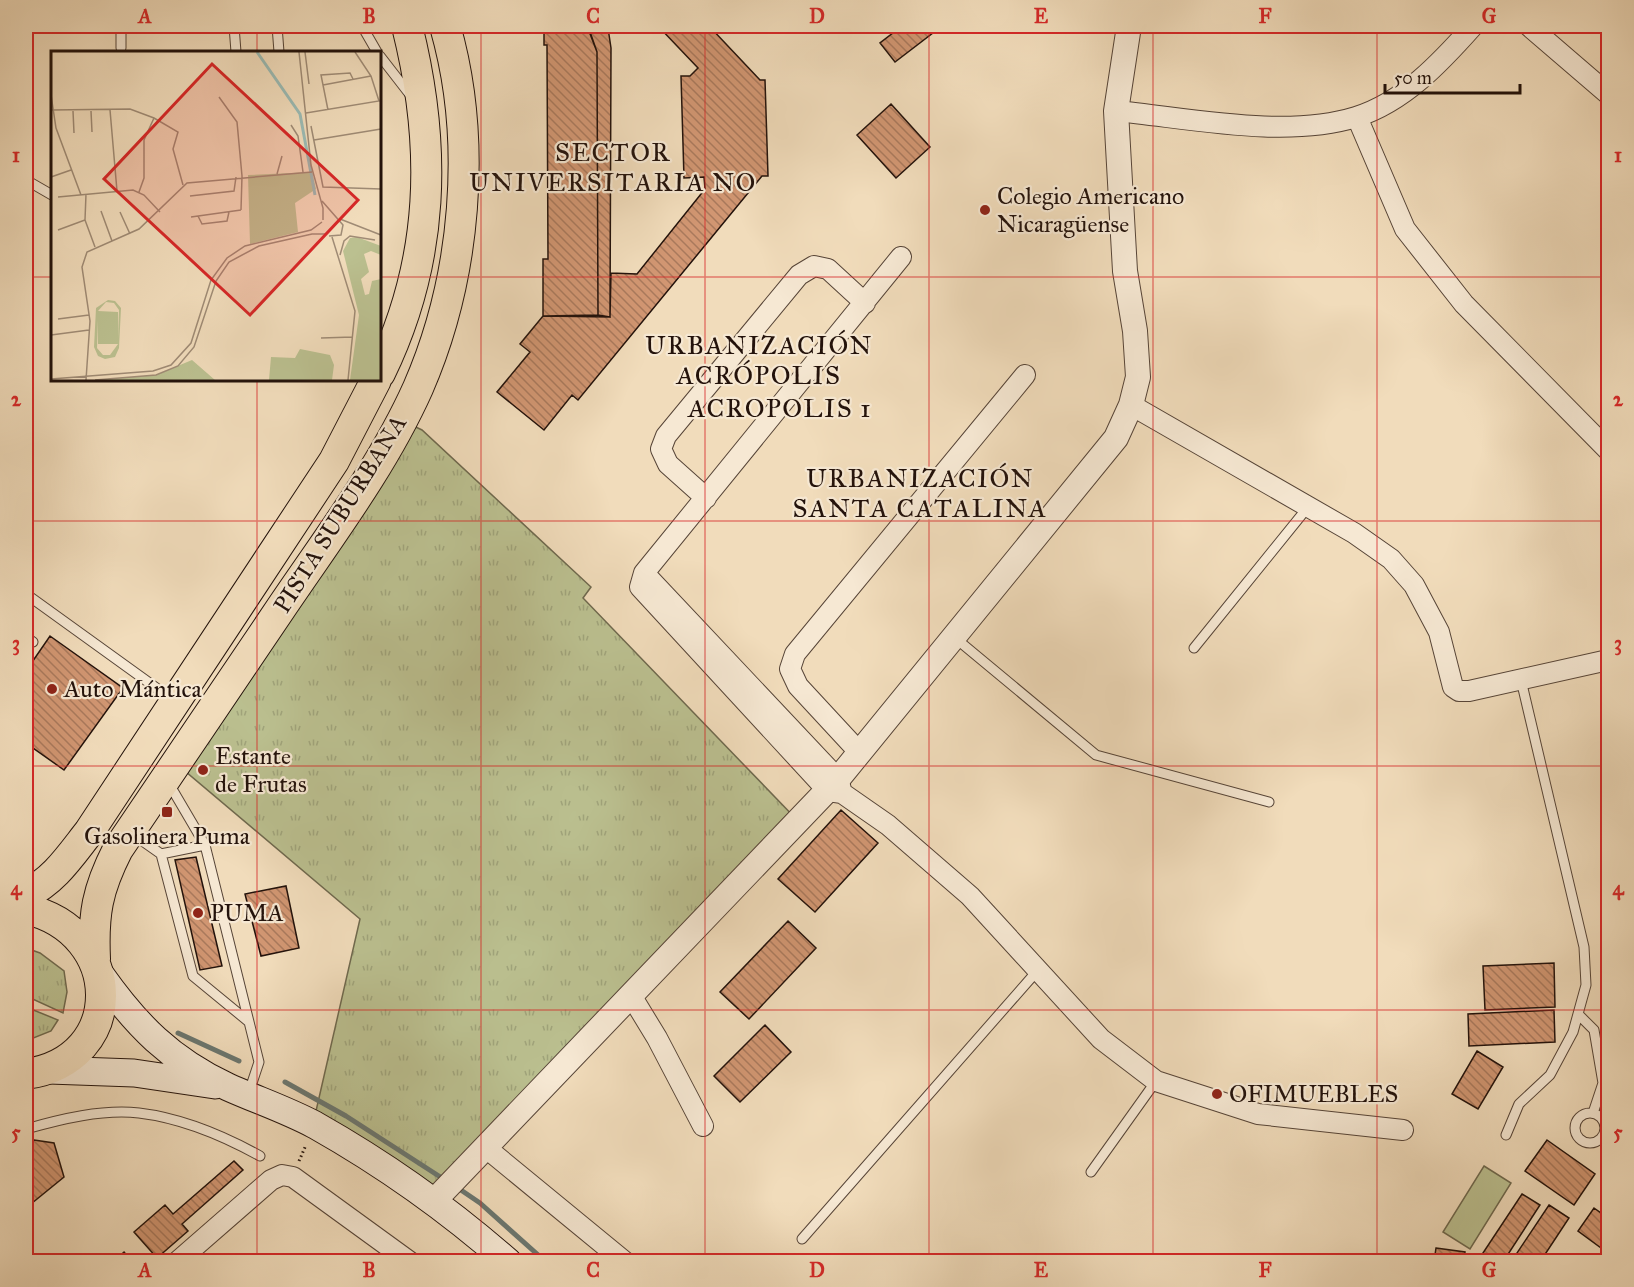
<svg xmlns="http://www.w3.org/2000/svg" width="1634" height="1287" viewBox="0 0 1634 1287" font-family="'IM FELL Great Primer',serif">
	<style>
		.grass { fill: url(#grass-tufts); stroke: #6f694e; stroke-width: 1.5 }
		.pitch { fill: #bbc090; stroke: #6f694e; stroke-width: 1.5 }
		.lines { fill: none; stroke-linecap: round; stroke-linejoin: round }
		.stream { stroke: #6b7770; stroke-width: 5 }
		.building { fill: url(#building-back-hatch); stroke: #23120b; stroke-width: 1.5 }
		.service-casing { stroke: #564437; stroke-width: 11 }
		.minor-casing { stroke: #564437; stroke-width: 22 }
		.tertiary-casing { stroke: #564437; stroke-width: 26 }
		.secondary-casing { stroke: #23120b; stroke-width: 29 }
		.primary-casing { stroke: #23120b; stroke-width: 32 }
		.path { stroke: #23120b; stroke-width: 3; stroke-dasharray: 1.5 3; stroke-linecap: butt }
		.service { stroke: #f6e8d3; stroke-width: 9 }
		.minor { stroke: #f6e8d3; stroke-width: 20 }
		.tertiary { stroke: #f6e8d3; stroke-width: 24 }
		.secondary { stroke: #f6e8d3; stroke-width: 27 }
		.primary { stroke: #f1dcbb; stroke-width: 30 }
		.grid { fill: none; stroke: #d62828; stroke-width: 1.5; stroke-opacity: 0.55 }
		.poi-dot { fill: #8f2418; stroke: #f6e8d3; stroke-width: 2 }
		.labels { text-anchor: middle; stroke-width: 4.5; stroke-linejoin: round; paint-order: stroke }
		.poi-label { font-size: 24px; fill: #23120b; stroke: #f6e8d3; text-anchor: start }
		.street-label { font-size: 24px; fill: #23120b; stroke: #f6e8d3 }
		.neighbourhood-label { font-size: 26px; letter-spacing: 1.5px; fill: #23120b; stroke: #f6e8d3 }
		.inset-river { fill: none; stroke: #9bbbb4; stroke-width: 3 }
		.inset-road { fill: none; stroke: #9f8b75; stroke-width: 1.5 }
		.view { fill: #d62828; fill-opacity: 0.15; stroke: #d62828; stroke-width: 3 }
		.inset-edge { fill: none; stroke: #23120b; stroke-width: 3 }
		.neatline { fill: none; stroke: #d62828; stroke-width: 2 }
		.grid-label { font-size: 20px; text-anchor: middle; font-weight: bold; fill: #d62828 }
	</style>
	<defs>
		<pattern id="grass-tufts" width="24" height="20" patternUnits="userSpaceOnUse" patternTransform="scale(1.5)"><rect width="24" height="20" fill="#bbc090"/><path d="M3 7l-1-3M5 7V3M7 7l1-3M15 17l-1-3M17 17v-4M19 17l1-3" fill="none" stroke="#a0a47b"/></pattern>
		<pattern id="building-back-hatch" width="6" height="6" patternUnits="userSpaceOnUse" patternTransform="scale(1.5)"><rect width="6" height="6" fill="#d19672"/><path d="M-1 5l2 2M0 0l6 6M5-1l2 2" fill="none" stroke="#a9795c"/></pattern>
	</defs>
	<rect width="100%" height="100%" fill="#f1dcbb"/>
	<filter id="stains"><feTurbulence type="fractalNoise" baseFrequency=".00333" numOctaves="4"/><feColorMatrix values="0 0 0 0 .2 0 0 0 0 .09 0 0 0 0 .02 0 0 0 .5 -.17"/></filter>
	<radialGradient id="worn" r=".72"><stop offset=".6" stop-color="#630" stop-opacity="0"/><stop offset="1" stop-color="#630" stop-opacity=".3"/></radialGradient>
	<!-- grass -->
	<path class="grass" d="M401,420L422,430L591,587L583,598L799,822L434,1201L316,1111L360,919L185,771Z
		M26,948L40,953L64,971L67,992L63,1013L26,996Z
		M26,1007L58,1020L51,1031L26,1041Z"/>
	<!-- pitch -->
	<path class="pitch" d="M1484,1166L1511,1183L1470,1249L1443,1232Z"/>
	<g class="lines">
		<!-- stream -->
		<path class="stream" d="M178,1033L239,1061
			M285,1082L346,1116L445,1180
			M455,1186L480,1203L546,1262"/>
	</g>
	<!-- building -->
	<path class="building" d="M544,26H587L597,52L598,315L543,316V259H548L547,45H544Z
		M587,26H608V28L589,29Z
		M658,26H709L760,80H765L768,176H762L578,400L572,395L544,430L497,392L530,352L520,344L543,316L610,317L611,273L637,274L705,189L704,177L684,178L681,76H690L698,68Z
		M902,26H942L895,62L880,43Z
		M608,28L611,48L610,317L598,315L597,52L589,29Z
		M891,104L930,147L896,178L857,135Z
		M50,636L123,688L64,770L26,743V666L28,668Z
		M841,810L878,843L815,912L778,879Z
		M196,857L222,966L200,970L175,860Z
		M286,886L299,948L261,956L245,894Z
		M1608,904V937L1601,906Z
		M788,921L816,948L749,1019L720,992Z
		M1554,963L1555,1007L1485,1010L1483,966Z
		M1554,1010L1555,1042L1469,1046L1468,1014Z
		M765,1025L791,1052L740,1102L714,1076Z
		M1477,1051L1503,1067L1478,1109L1452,1094Z
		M34,1140L54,1143L64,1177L26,1208V1173L29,1167L26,1145Z
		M1547,1140L1595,1174L1574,1205L1525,1171Z
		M234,1161L243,1170L182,1224L188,1231L157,1258L134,1232L165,1205L173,1214Z
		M1522,1194L1540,1205L1503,1262H1477Z
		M1549,1205L1569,1218L1540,1262H1511Z
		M1594,1208L1608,1218V1237L1601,1248L1578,1231Z
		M1436,1248L1465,1252L1464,1262H1434Z
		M1608,1251V1262H1602Z
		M124,1252L132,1262H113Z"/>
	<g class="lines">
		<!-- service casing -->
		<g class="service-casing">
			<path id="service" d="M234,26L236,52
				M277,26L279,52
				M362,26L377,52
				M121,48V26
				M380,56L411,96
				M26,180L52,195
				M26,594L173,700
				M26,637L33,642
				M954,637L1096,755L1269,802
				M1194,648L1308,507
				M168,782L205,845L259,1062L249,1092
				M134,835L161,854L193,976L249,1022
				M161,854L205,845
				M1578,1014L1594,1030L1603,1083L1593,1113
				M1575 1128a15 15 0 1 1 30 0a15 15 0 1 1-30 0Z
				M26,1129C61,1119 102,1109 139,1113C181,1118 224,1136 260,1156
				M1506,1135L1519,1104L1550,1075L1573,1032L1586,985L1584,947L1521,680
				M1091,1172L1156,1081
				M802,1239L1038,970"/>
		</g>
		<!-- minor casing -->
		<g class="minor-casing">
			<path id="minor" d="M1529,26L1608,94
				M1116,111C1189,118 1285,139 1356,117C1404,102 1441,62 1473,26
				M1357,117L1405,229L1464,304L1608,450
				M901,257L644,573L640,587L828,791L842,793L888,825L970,896L1101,1039L1156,1081L1258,1114L1403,1130
				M1131,405L1354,533L1391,559L1414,585L1439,632L1453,687L1459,691H1469L1608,660
				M706,498L668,464L661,449L666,436L799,275L814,266L828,269L865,303
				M644,573L838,779L842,793
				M860,753L798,686L790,669L795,654L1025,375
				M632,997L657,1038L703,1126
				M485,1147L625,1262
				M177,1262L271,1180L282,1175L293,1177L410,1262"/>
		</g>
		<!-- tertiary casing -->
		<g class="tertiary-casing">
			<path id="tertiary" d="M434,1201L838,779L1116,438L1131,405L1138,377L1135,331L1125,271L1116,111L1129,26"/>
		</g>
		<!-- secondary casing -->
		<g class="secondary-casing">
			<path id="secondary" d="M100,974C136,1025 170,1060 228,1087C257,1100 287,1110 315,1125C384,1164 449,1210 508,1262
				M49,1070L134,1073L215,1085"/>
		</g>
		<!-- primary casing -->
		<g class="primary-casing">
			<path id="primary" d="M380,373C435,260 437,146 407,26
				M26,894C54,881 70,856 89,832L334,461L376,380
				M26,909C125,932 127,1060 26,1074
				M95,959C93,914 97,890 118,849C172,769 227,688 281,608C329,537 383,466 418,388C466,278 478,141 445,26"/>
		</g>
		<!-- path -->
		<path class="path" d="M299,1161L306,1145"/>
		<!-- service -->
		<use href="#service" class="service"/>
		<!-- minor -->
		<use href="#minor" class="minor"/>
		<!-- tertiary -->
		<use href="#tertiary" class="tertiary"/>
		<!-- secondary -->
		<use href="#secondary" class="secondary"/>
		<!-- primary -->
		<use href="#primary" class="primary"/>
	</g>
	<!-- grid -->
	<path class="grid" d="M257,26V52M481,26V1262M705,26V1262M929,26V1262M1153,26V1262M1377,26V1262M26,277H52M380,277H1608M257,380V1262M26,521H1608M26,766H1608M26,1010H1608"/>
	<!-- markers -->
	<g class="poi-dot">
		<circle cx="985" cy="210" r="6"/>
		<circle cx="52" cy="689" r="6"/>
		<circle cx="203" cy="770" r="6"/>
		<rect x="161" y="806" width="12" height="12" rx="3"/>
		<circle cx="198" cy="913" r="6"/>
		<circle cx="1217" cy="1094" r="6"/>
	</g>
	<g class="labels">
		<!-- poi labels -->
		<g class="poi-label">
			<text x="997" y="204">Colegio Americano<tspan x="997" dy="28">Nicaragüense</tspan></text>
			<text x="64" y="697">Auto Mántica</text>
			<text x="215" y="764">Estante<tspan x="215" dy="28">de Frutas</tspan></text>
			<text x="167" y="844" text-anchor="middle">Gasolinera Puma</text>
			<text x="210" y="921">PUMA</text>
			<text x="1229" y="1102">OFIMUEBLES</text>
		</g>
		<!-- street labels -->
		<g class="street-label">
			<text transform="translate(340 514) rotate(-58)" y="8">PISTA SUBURBANA</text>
		</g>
		<!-- neighbourhood labels -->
		<g class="neighbourhood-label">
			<text x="613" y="161">SECTOR<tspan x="613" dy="30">UNIVERSITARIA NO</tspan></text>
			<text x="759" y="354">URBANIZACIÓN<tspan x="759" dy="30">ACRÓPOLIS</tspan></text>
			<text x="780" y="417">ACROPOLIS 1</text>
			<text x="920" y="487">URBANIZACIÓN<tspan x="920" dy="30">SANTA CATALINA</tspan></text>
		</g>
	</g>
	<!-- overview -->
	<g transform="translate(51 51)">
		<rect width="330" height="330" fill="#f1dcbb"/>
		<path d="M261,121L265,138L244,152L247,181L199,193L197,124Z" fill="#bbc090"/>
		<path d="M306,186L330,195V204L320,200L313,203L318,221L310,228L314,244L318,243L321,230L330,228V329H299L308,264L292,200L299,187ZM141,309L164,329H44L105,324Z" fill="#bbc090"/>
		<path d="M57,249L64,250L70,257L68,297L64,306L54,308L47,305L43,296L45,257ZM55,251L63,252L68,259L67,287V261L47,260ZM47,269V293H67L59,304H52L46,297ZM249,298L279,304L283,314L281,329H218L220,306L244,307Z" fill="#bbc090" fill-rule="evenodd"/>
		<path class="inset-river" d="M206,1L249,63L264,144"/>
		<path class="inset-road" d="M248,1L260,114L272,157V169M254,1L258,33M272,34L320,25M0,44L5,77L30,144M168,46L186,71L191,125L190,159M0,59L79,58L103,67L127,81L122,98L132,134M59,59L66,140M277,59L270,24L299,22L302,28M22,60L23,82M40,60L41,81M255,62L328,50L320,25L304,1M240,74L247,85L252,121M260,75L272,136L330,138M263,89L330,78M226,123L231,105M0,126L20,119M88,141L93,127V89L103,67M139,145L183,140L185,126M7,146L82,139L93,144L109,161M271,150L292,174L290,184L278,185M50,160L61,190M69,161L79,183M147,165L151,173L176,170L178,161M140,166L190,159M289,168L330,184M34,169L44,196M7,179L34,169L35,143M281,186L304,260L297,329M289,204L293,190L299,185L324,189M7,268L38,264M0,284L38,279M270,287L302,286M0,328L102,320L120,314L140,292L160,229L176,207L194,195L260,179L271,171M35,329L39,270L31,216L36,201L88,178L136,132L261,121M44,329L105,324L127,315L143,296L165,230L178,211L208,195L261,183H275"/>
		<path class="view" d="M161,13L307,149L199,264L53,128Z"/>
		<rect width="330" height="330" class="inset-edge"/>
	</g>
	<!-- margin -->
	<rect width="1634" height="1287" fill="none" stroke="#f1dcbb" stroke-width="66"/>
	<!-- scale -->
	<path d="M1385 84v9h135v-9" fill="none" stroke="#23120b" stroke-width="3"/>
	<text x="1394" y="84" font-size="18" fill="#23120b" stroke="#f6e8d3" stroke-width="4.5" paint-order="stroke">50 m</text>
	<rect x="33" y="33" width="1568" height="1221" class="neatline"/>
	<g class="grid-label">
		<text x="145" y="23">A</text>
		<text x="369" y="23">B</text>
		<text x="593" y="23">C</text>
		<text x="817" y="23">D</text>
		<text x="1041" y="23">E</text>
		<text x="1265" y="23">F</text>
		<text x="1489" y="23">G</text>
		<text x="16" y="162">1</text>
		<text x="1618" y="162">1</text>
		<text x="16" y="406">2</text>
		<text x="1618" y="406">2</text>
		<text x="16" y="650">3</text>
		<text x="1618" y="650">3</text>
		<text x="16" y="895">4</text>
		<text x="1618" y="895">4</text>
		<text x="16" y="1139">5</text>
		<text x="1618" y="1139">5</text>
		<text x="145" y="1277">A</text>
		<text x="369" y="1277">B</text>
		<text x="593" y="1277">C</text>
		<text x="817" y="1277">D</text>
		<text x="1041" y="1277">E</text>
		<text x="1265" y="1277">F</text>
		<text x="1489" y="1277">G</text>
	</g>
	<rect width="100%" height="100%" filter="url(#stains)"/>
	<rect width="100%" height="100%" fill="url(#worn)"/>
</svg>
